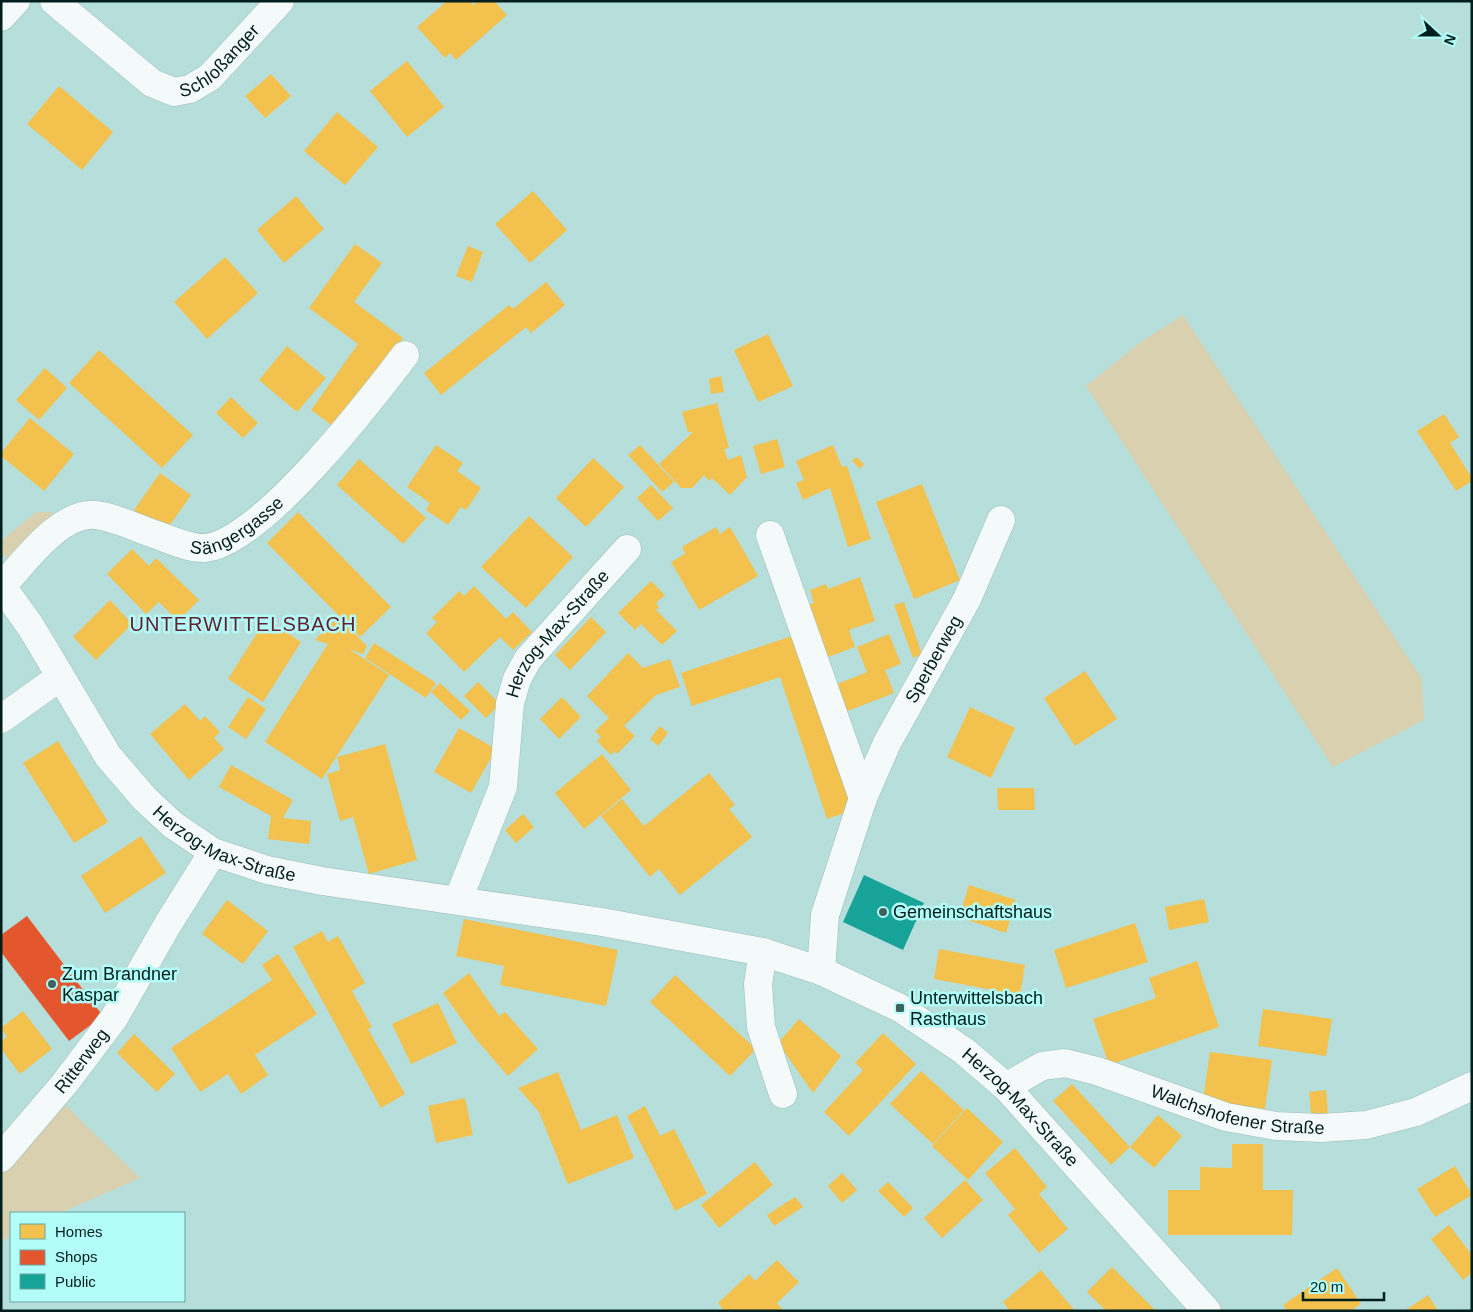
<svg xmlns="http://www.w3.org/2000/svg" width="1473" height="1312" viewBox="0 0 1473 1312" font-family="Helvetica,sans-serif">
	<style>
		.green { fill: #d9d0af }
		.homes { fill: #f2c14e }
		.shops { fill: #e4572e }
		.public { fill: #17a398 }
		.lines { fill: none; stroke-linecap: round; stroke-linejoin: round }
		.minor-casing { stroke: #9bbbb8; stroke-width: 29 }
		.major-casing { stroke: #9bbbb8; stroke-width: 29 }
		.minor { stroke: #f4fafa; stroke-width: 28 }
		.major { stroke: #f4fafa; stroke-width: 28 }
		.poi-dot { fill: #40625f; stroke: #b2fdf8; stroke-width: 2 }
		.labels { text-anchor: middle; stroke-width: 5; stroke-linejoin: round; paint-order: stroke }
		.street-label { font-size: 18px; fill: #001e1c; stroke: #b2fdf8 }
		.poi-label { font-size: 18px; fill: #001e1c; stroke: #b2fdf8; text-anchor: start }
		.quarter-label { font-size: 20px; letter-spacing: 1px; fill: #662130; stroke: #b2fdf8 }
	</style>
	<rect width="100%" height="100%" fill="#b6dfdc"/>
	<!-- green -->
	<path class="green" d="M1183,315L1422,679L1424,720L1333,767L1086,386L1142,341Z
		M36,512H53L24,552L8,559L1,552V541Z
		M60,1100L140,1178L60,1213H11V1235L1,1243V1161Z"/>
	<!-- homes -->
	<path class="homes" d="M447,1H470L473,5L478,1H494L507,15L456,60L450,53L445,58L417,27Z
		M407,61L444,107L407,137L370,91Z
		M271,74L291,96L265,118L245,96Z
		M59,86L113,132L82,170L27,124Z
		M337,112L378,147L345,185L304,151Z
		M533,191L567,230L530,263L495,224Z
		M296,196L324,229L284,263L257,230Z
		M355,244L382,263L354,302L403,338L337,429L311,410L358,344L309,308Z
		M468,246L483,252L472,282L456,276Z
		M225,257L258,293L207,339L174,302Z
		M546,282L565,305L531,333L526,327L441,395L424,373L509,305L513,309Z
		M768,334L793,386L758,402L734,350Z
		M287,346L326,378L297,412L259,380Z
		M99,350L193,435L162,468L69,383Z
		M45,368L67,388L39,420L16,400Z
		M721,376L724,392L711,394L709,379Z
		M231,397L258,423L243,438L216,413Z
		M717,403L729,448L724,449L728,460L741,455L747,477L730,495L712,478L709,481L704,475L692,488H681L659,464L693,432H688L682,412Z
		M1444,414L1459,437L1450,443L1472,478V481L1456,491L1417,431Z
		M30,418L74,454L44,491L1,456V453Z
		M777,439L785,467L761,474L753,446Z
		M436,445L463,463L457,471L481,488L466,510L461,507L448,525L426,510L430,503L407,487Z
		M640,445L674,482L662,492L628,455Z
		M833,445L842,467L847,466L871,539L848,547L830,488L803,500L796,483L804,480L796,461Z
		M856,457L864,464L860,469L852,461Z
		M593,458L624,487L586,527L556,498Z
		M359,459L426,518L403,544L337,485Z
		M160,473L191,495L165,532L134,510Z
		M922,484L960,580L914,599L876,502Z
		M651,485L673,508L658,521L637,498Z
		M298,512L391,607L360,637L267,543Z
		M529,516L573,557L526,608L481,567Z
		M716,527L720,534L730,527L758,576L699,610L671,562L685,554L682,547Z
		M132,549L149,566L156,558L199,600L178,621L159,602L146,614L107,574Z
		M860,577L875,621L849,630L855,647L828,657L822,640L819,641L807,605L814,603L810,590L826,584L828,589Z
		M651,581L665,595L656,603L659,607L656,610L677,631L662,645L641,624L635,630L618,613Z
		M474,586L506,619L513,612L532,632L513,650L500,637L464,672L426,633L437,622L432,618L459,591L464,596Z
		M110,600L132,624L96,660L73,637Z
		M904,602L922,654L913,658L894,605Z
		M338,617L367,646L363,654L349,649L389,675L322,779L265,742L328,644L315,640Z
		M591,617L606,632L570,670L555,655Z
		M266,619L301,642L263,702L228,679Z
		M889,634L901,664L885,670L894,693L845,712L835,685L867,672L857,647Z
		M795,635L853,810L827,819L780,677L692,706L681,673Z
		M374,643L436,683L426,698L365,658Z
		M628,653L643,668L670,659L680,687L656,695L624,726L635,736L617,754L615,751L611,755L597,741L601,737L595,731L609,718L587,696Z
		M1085,671L1117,719L1075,746L1044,698Z
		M478,682L500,704L486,718L464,696Z
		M440,683L470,711L461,720L431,692Z
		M248,697L266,709L246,739L228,727Z
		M562,697L581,717L559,739L540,719Z
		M185,704L200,721L205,716L220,732L214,738L224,749L189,780L150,734Z
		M970,707L1015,728L991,778L947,757Z
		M660,726L668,733L658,746L650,739Z
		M459,728L496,749L471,793L434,772Z
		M58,741L108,822L74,843L23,763Z
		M385,744L417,860L369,874L353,817L340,821L327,774L340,770L337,757Z
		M602,754L631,790L584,829L555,793Z
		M231,765L293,800L283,818L311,821L309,844L268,839L271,816L219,787Z
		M709,773L735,805L729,809L752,837L680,895L659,869L650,877L601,816L622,799L644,826Z
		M997,788H1034L1035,810H998Z
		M523,814L534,827L516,843L505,830Z
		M141,836L166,873L105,913L81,876Z
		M969,885L1016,900L1006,933L959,917Z
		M1204,899L1209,922L1169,930L1165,907Z
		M227,900L268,931L243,964L202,934Z
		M464,919L618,950L606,1006L500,985L504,966L456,956Z
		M1135,923L1148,962L1066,988L1054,950Z
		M322,931L328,942L338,936L365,983L352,991L372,1027L368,1029L405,1094L381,1108L293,947Z
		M939,949L1025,965L1020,995L934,979Z
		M278,954L317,1014L255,1055L268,1075L241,1094L228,1074L200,1092L171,1048L272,980L262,965Z
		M1197,961L1219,1027L1109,1065L1093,1019L1156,998L1149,978Z
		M469,973L499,1016L505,1012L538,1049L508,1076L475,1038L443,993Z
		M675,975L756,1049L730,1076L650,1002Z
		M438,1003L457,1043L411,1064L392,1024Z
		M1263,1009L1332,1019L1326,1056L1258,1046Z
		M23,1011L52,1049L20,1074L1,1049V1041L7,1037L1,1028Z
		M799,1019L841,1056L813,1093L778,1043Z
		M883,1033L916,1064L849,1136L824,1112L863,1070L855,1063Z
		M134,1034L175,1074L157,1092L117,1053Z
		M1210,1052L1272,1060L1265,1109L1203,1101Z
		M921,1071L964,1110L933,1144L890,1104Z
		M558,1072L581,1130L617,1115L634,1158L568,1184L539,1112L518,1088Z
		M1072,1084L1130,1147L1111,1165L1053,1101Z
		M1326,1090L1328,1113L1311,1114L1309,1092Z
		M465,1098L473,1135L436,1143L428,1106Z
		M645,1106L660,1136L674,1129L707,1194L675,1211L627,1116Z
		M967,1108L1003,1142L968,1180L932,1146Z
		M1158,1115L1182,1136L1154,1168L1130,1147Z
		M1232,1144H1263V1190H1293L1292,1235H1168V1190H1200V1167L1232,1168Z
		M1015,1148L1047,1187L1039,1194L1068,1229L1039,1253L1008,1215L1015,1209L985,1173Z
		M755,1162L773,1185L719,1228L701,1205Z
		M1455,1166L1472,1195L1435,1217L1417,1189Z
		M842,1173L857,1190L842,1203L828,1186Z
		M965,1180L983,1200L942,1238L924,1218Z
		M888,1182L913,1208L904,1217L878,1191Z
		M795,1197L803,1207L774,1226L767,1215Z
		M1449,1225L1472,1255V1273L1463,1280L1431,1239Z
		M777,1260L799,1282L777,1303L782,1309L780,1311H724L718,1303L749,1274L755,1281Z
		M1112,1267L1156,1311H1106L1087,1292Z
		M1337,1268L1361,1304L1351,1311H1287L1283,1305Z
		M1041,1270L1075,1311H1010L1003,1302Z
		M1428,1295L1438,1311H1404Z"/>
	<!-- shops -->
	<path class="shops" d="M27,916L103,1016L69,1041L1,952V935Z"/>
	<!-- public -->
	<path class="public" d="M864,875L924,903L903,950L843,922Z"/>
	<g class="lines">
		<!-- minor casing -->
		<g class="minor-casing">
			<g id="minor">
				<path id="s1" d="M54,1L152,83L174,92L190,89L210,77L280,1"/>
				<path d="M1,17L16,1"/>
				<path d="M770,535L863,798"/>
				<path id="s2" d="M2,586C25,562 59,512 96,515C115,517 136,528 154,534C169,539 189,549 205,548C261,543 370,401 405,355"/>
				<path d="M1,719L60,677"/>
				<path id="s3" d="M458,900L503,787L510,703L517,679L528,659L627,549"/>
				<path d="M763,952L758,984L761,1027L783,1094"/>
				<path id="s4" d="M821,971L825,915L863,798L887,743L967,599L1001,520"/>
				<path id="s5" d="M1006,1087L1042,1066L1065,1063L1097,1071L1226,1117L1276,1126L1321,1128L1366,1125L1416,1112L1472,1086"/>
				<path id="s6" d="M1,1158L65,1083L114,1018L168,924L213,852"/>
			</g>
		</g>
		<!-- major casing -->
		<g class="major-casing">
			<g id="major">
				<path id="s7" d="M1,585L31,627L108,756L145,799L173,825L213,852L267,870L322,881L602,922L763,952L821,971L900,1008L964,1051L1006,1087L1207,1311"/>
			</g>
		</g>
		<!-- minor -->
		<use href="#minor" class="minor"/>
		<!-- major -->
		<use href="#major" class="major"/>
	</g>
	<!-- markers -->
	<g class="poi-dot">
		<circle cx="883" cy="912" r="5"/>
		<circle cx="52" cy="984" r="5"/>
		<rect x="895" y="1003" width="10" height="10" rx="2.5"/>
	</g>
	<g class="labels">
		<!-- street labels -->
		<g class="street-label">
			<text dy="6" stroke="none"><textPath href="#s1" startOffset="208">Schloßanger</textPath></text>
			<text dy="6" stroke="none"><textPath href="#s2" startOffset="274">Sängergasse</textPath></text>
			<text dy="6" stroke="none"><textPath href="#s3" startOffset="291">Herzog-Max-Straße</textPath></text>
			<text dy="6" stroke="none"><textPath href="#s4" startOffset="335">Sperberweg</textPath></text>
			<text dy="6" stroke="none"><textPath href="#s7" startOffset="352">Herzog-Max-Straße</textPath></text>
			<text dy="6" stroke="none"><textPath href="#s6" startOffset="126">Ritterweg</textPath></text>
			<text dy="6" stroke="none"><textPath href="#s5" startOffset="245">Walchshofener Straße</textPath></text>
			<text dy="6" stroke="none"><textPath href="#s7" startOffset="1210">Herzog-Max-Straße</textPath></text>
		</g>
		<!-- poi labels -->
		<g class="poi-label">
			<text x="893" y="918">Gemeinschaftshaus</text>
			<text x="62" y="980">Zum Brandner<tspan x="62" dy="21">Kaspar</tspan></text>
			<text x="910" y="1004">Unterwittelsbach<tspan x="910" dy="21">Rasthaus</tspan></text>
		</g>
		<!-- quarter labels -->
		<g class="quarter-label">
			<text x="243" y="631">UNTERWITTELSBACH</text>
		</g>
	</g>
	<!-- border -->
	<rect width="1473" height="1312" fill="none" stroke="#001e1c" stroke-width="5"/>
	<!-- legend -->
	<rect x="10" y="1212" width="175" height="90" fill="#b2fdf8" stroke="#6ba4a0"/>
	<rect x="20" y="1224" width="25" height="15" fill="#f2c14e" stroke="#6ba4a0"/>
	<text x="55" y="1237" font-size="15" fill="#001e1c">Homes</text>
	<rect x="20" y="1250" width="25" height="15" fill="#e4572e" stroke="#6ba4a0"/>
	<text x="55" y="1262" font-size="15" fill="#001e1c">Shops</text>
	<rect x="20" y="1274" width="25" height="15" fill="#17a398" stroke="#6ba4a0"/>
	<text x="55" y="1287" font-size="15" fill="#001e1c">Public</text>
	<!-- north arrow -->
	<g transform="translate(1438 35) rotate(111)" stroke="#b2fdf8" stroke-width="4" paint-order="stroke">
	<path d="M0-4L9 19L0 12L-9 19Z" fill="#001e1c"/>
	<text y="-8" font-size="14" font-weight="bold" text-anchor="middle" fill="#001e1c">N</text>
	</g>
	<!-- scale -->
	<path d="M1303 1292v8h81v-8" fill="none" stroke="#001e1c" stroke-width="2.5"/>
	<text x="1310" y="1292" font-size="15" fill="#001e1c" stroke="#b2fdf8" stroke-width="4" paint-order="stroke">20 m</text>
</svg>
